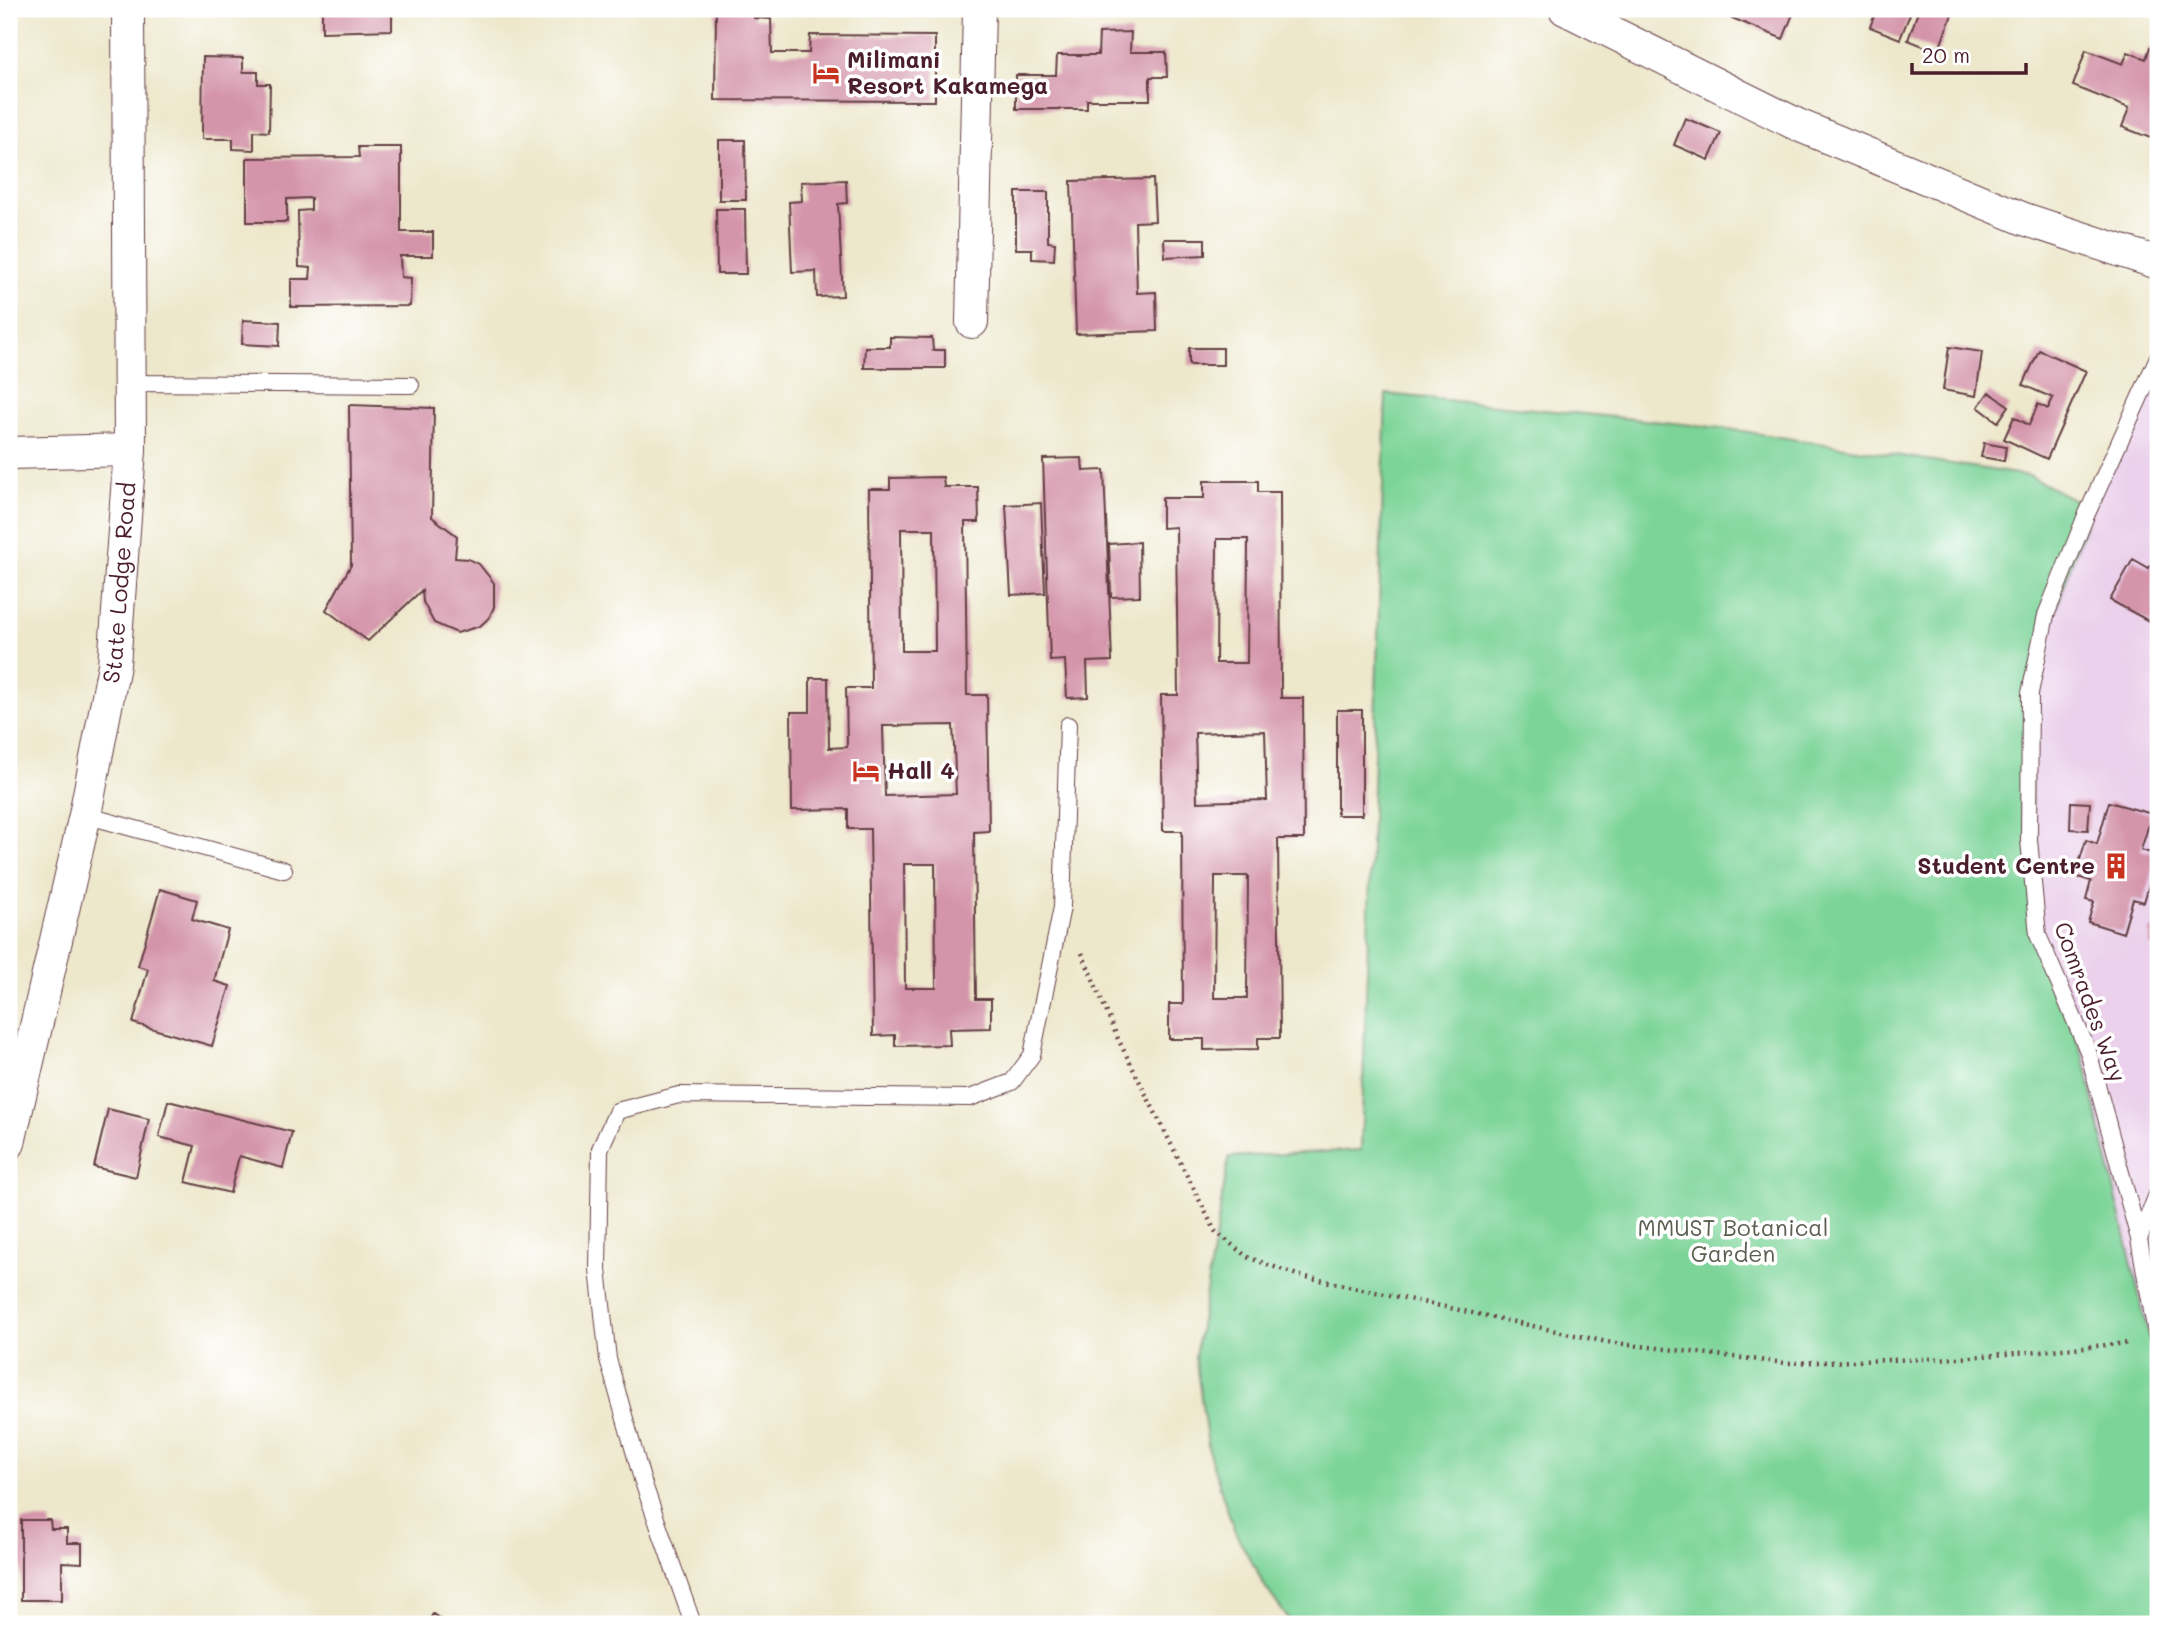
<svg xmlns="http://www.w3.org/2000/svg" width="2167" height="1633" viewBox="0 0 2167 1633" font-family="Mali,sans-serif">
	<style>
		.built { fill: #ebd1eb }
		.green { fill: #7cd498; stroke: #637a62; stroke-width: 2 }
		.building { fill: #d495aa; fill-rule: evenodd }
		.lines { fill: none; stroke-linecap: round; stroke-linejoin: round }
		.lane-casing { stroke: #623d43; stroke-width: 18 }
		.street-casing { stroke: #623d43; stroke-width: 34 }
		.path { stroke: #623d43; stroke-width: 4.5; stroke-dasharray: 2 5; stroke-linecap: butt }
		.lane { stroke: #fff; stroke-width: 16 }
		.street { stroke: #fff; stroke-width: 32 }
		.labels { text-anchor: middle; stroke-width: 7; stroke-linejoin: round; paint-order: stroke }
		.poi-label { font-size: 23px; font-weight: bold; fill: #4a1f2b; stroke: #fff; text-anchor: start }
		.street-label { font-size: 23px; fill: #4a1f2b; stroke: #fff }
		.park-label { font-size: 23px; fill: #5c5e51; stroke: #fff }
	</style>
	<rect width="100%" height="100%" fill="#fff"/>
	<filter id="ink" filterUnits="userSpaceOnUse"><feTurbulence type="fractalNoise" baseFrequency=".0143" numOctaves="2"/><feDisplacementMap in="SourceGraphic" scale="14" xChannelSelector="R" yChannelSelector="G"/><feConvolveMatrix kernelMatrix="1 2 1 2 8 2 1 2 1" color-interpolation-filters="sRGB"/></filter>
	<filter id="wash" filterUnits="userSpaceOnUse"><feTurbulence type="fractalNoise" baseFrequency=".00686" numOctaves="4" result="noise"/><feDisplacementMap in="SourceGraphic" scale="28" xChannelSelector="R" yChannelSelector="G"/><feGaussianBlur stdDeviation="1.57" result="paint"/><feColorMatrix in="noise" values="0 0 0 0 0 0 0 0 0 0 0 0 0 0 0 0 0 1.4 0 .05"/><feComposite in="paint" operator="in"/></filter>
	<g filter="url(#wash)">
		<rect width="100%" height="100%" fill="#ede7cb"/>
		<!-- built -->
		<path class="built" d="M2158,371V1376L2083,1055L2034,936L2024,841L2042,615Z"/>
		<!-- green -->
		<path class="green" d="M1386,394L1722,428L2029,476L2090,508L2029,691L2034,936L2083,1055L2158,1376V1624H1292L1266,1588L1234,1530L1209,1453L1195,1356L1229,1157L1361,1150Z"/>
		<g id="blocks">
			<!-- building -->
			<path class="building" d="M322,9H392V30L322,32Z
				M716,9H754V18L771,19L772,53H809L810,35L935,36V101L715,100Z
				M1724,9H1795L1783,39L1722,14Z
				M1877,9H1912L1900,39L1870,27Z
				M1919,9H1954L1938,52L1908,40Z
				M1131,32L1130,52H1166L1167,77H1150V100H1087V109H1016V75H1056L1057,55H1098L1099,33Z
				M2150,47L2158,50V127L2153,139L2122,127L2129,108L2073,86L2086,50L2123,64L2128,52L2146,59Z
				M203,57L243,58V72H258V84H270L269,132L254,131V150L233,149V139H202Z
				M1685,118L1721,133L1709,160L1674,145Z
				M719,140H745L746,200H719Z
				M358,147H401V232H433V256H400L401,277L411,278L410,306L291,307V279H310L311,268L299,267L298,211L311,210V198L287,199V222H247V158L359,157Z
				M1153,179L1155,221L1135,222L1137,293L1156,292L1157,331L1076,334L1071,181Z
				M846,180L847,203L838,204L843,296L817,297L816,271L792,272L789,202L802,201L801,182Z
				M1016,192H1048V242L1055,243L1054,260L1032,259V249H1016Z
				M716,209H745L746,274H717Z
				M1164,239H1205V255L1165,257Z
				M243,320L280,322L279,346L242,344Z
				M890,337L932,338L933,350H945V368H864L865,347H890Z
				M1949,347L1982,352L1976,396L1943,390Z
				M1189,348H1223V365H1189Z
				M2039,350L2086,371L2047,459L2004,439L2014,417L2029,425L2038,404L2048,409L2053,398L2023,385Z
				M1989,392L2009,406L1998,422L1978,407Z
				M349,405L434,408L432,517L457,536L455,558L468,559L479,564L494,583V607L489,618L480,626L457,633L434,623L423,602L422,590L368,641L326,610L351,565Z
				M1984,443L2006,447L2004,461L1981,457Z
				M1082,458L1083,471L1104,470L1112,661L1087,662L1088,697L1067,698L1065,660L1050,661L1043,459Z
				M943,477L944,487H978L979,522H965L967,695H987L989,831L974,832L976,999H991V1028L949,1029L950,1045L895,1046V1035L873,1036L870,829H848V809L792,810L791,712H810V678H828L829,748L847,747L846,688H871L869,489H890V478ZM901,529H934L935,651H902ZM953,725L956,794L885,796L883,726ZM904,864H935L936,988H905Z
				M1204,481H1258V492H1280L1281,698H1303L1304,839H1278L1280,1038H1258V1049L1204,1050V1039H1169V1004H1183L1182,831H1163L1161,695H1178L1176,527L1162,528V498H1204ZM1217,539H1248L1247,663H1216ZM1265,731L1267,800L1197,802L1195,733ZM1215,876H1248L1247,998H1214Z
				M1041,503L1045,593L1011,595L1006,505Z
				M1139,542L1140,596L1111,597L1109,544Z
				M2158,550V626L2110,600L2133,559L2149,568Z
				M1337,710H1362V815H1337Z
				M2071,802L2090,803L2088,830L2070,829Z
				M2109,802L2152,814L2141,850L2158,855L2144,902L2133,899L2123,933L2088,922L2094,902L2086,900L2091,881L2075,876L2086,840L2097,844Z
				M160,889L197,900L192,919L228,930L214,981L230,986L212,1046L133,1023L148,969L138,966Z
				M2158,926V950L2150,945V930Z
				M168,1101L292,1132L283,1168L239,1156L230,1193L186,1182L195,1146L159,1137Z
				M108,1109L149,1119L136,1177L94,1167Z
				M21,1520H50L51,1529H67V1543H82V1563L62,1562V1600H21Z
				M433,1614L448,1624H427Z"/>
		</g>
	</g>
	<g filter="url(#ink)">
		<use href="#blocks" fill-opacity="0" stroke="#623d43" stroke-width="2"/>
		<g class="lines">
			<!-- lane casing -->
			<g class="lane-casing">
				<path id="lane" d="M2158,357L2085,518L2046,615L2030,693L2029,840L2038,935L2088,1051L2139,1239L2158,1344
					M128,383L411,385
					M85,815L284,870
					M2139,1239L2158,1192
					M693,1624L642,1479L608,1359L598,1269L600,1149L617,1111L679,1095L970,1098L1012,1082L1032,1055L1062,907L1068,725"/>
			</g>
			<!-- street casing -->
			<g class="street-casing">
				<g id="street">
					<path d="M1565,9L1798,125L2024,219L2158,263"/>
					<path d="M972,322L979,9"/>
					<path d="M9,453L130,450"/>
					<path id="s1" d="M9,1143L85,815L114,665L130,450L128,9"/>
				</g>
			</g>
			<!-- path -->
			<path class="path" d="M1082,953L1118,1039L1215,1231L1247,1257L1297,1275L1607,1342L1785,1363L1960,1358L2130,1343"/>
			<!-- lane -->
			<use href="#lane" class="lane"/>
			<!-- street -->
			<use href="#street" class="street"/>
		</g>
	</g>
	<!-- icons -->
	<defs>
		<g id="hotel-bare" transform="scale(2.1)"><path d="M-6-4.5h1.5V1H6V5H4.5V3h-9V5H-6ZM-4 0a1.8 1.8 0 1 1 3.6 0ZM.5 0V-2.5h3Q6-2.5 6 0Z" fill="#c8321e" stroke="#fff" stroke-width="2.5" paint-order="stroke"/></g>
		<g id="building-bare" transform="scale(2.1)"><path d="M-4-6H4V6H1V3H-1V6H-4ZM-2.5-4.3h1.7v1.8h-1.7ZM.8-4.3h1.7v1.8H.8ZM-2.5-1h1.7V.8h-1.7ZM.8-1h1.7V.8H.8Z" fill="#c8321e" stroke="#fff" stroke-width="2.5" paint-order="stroke"/></g>
	</defs>
	<g fill-rule="evenodd">
		<use href="#hotel-bare" x="826" y="73"/>
		<use href="#hotel-bare" x="866" y="771"/>
		<use href="#building-bare" x="2116" y="866"/>
	</g>
	<g class="labels">
		<!-- poi labels -->
		<g class="poi-label">
			<text x="847" y="68">Milimani<tspan x="847" dy="26">Resort Kakamega</tspan></text>
			<text x="887" y="779">Hall 4</text>
			<text x="2095" y="874" text-anchor="end">Student Centre</text>
		</g>
		<!-- street labels -->
		<g class="street-label">
			<text dy="8" stroke="none"><textPath href="#s1" startOffset="572">State Lodge Road</textPath></text>
			<text transform="translate(2090 1002) rotate(70)" y="8">Comrades Way</text>
		</g>
		<!-- park labels -->
		<g class="park-label">
			<text x="1733" y="1236">MMUST Botanical<tspan x="1733" dy="26">Garden</tspan></text>
		</g>
	</g>
	<!-- margin -->
	<rect width="2167" height="1633" fill="none" stroke="#fff" stroke-width="35"/>
	<!-- scale -->
	<path d="M1912 63v10h114v-10" fill="none" stroke="#4a1f2b" stroke-width="3.5"/>
	<text x="1922" y="63" font-size="21" fill="#4a1f2b" stroke="#ffffff" stroke-width="5" paint-order="stroke">20 m</text>
</svg>
